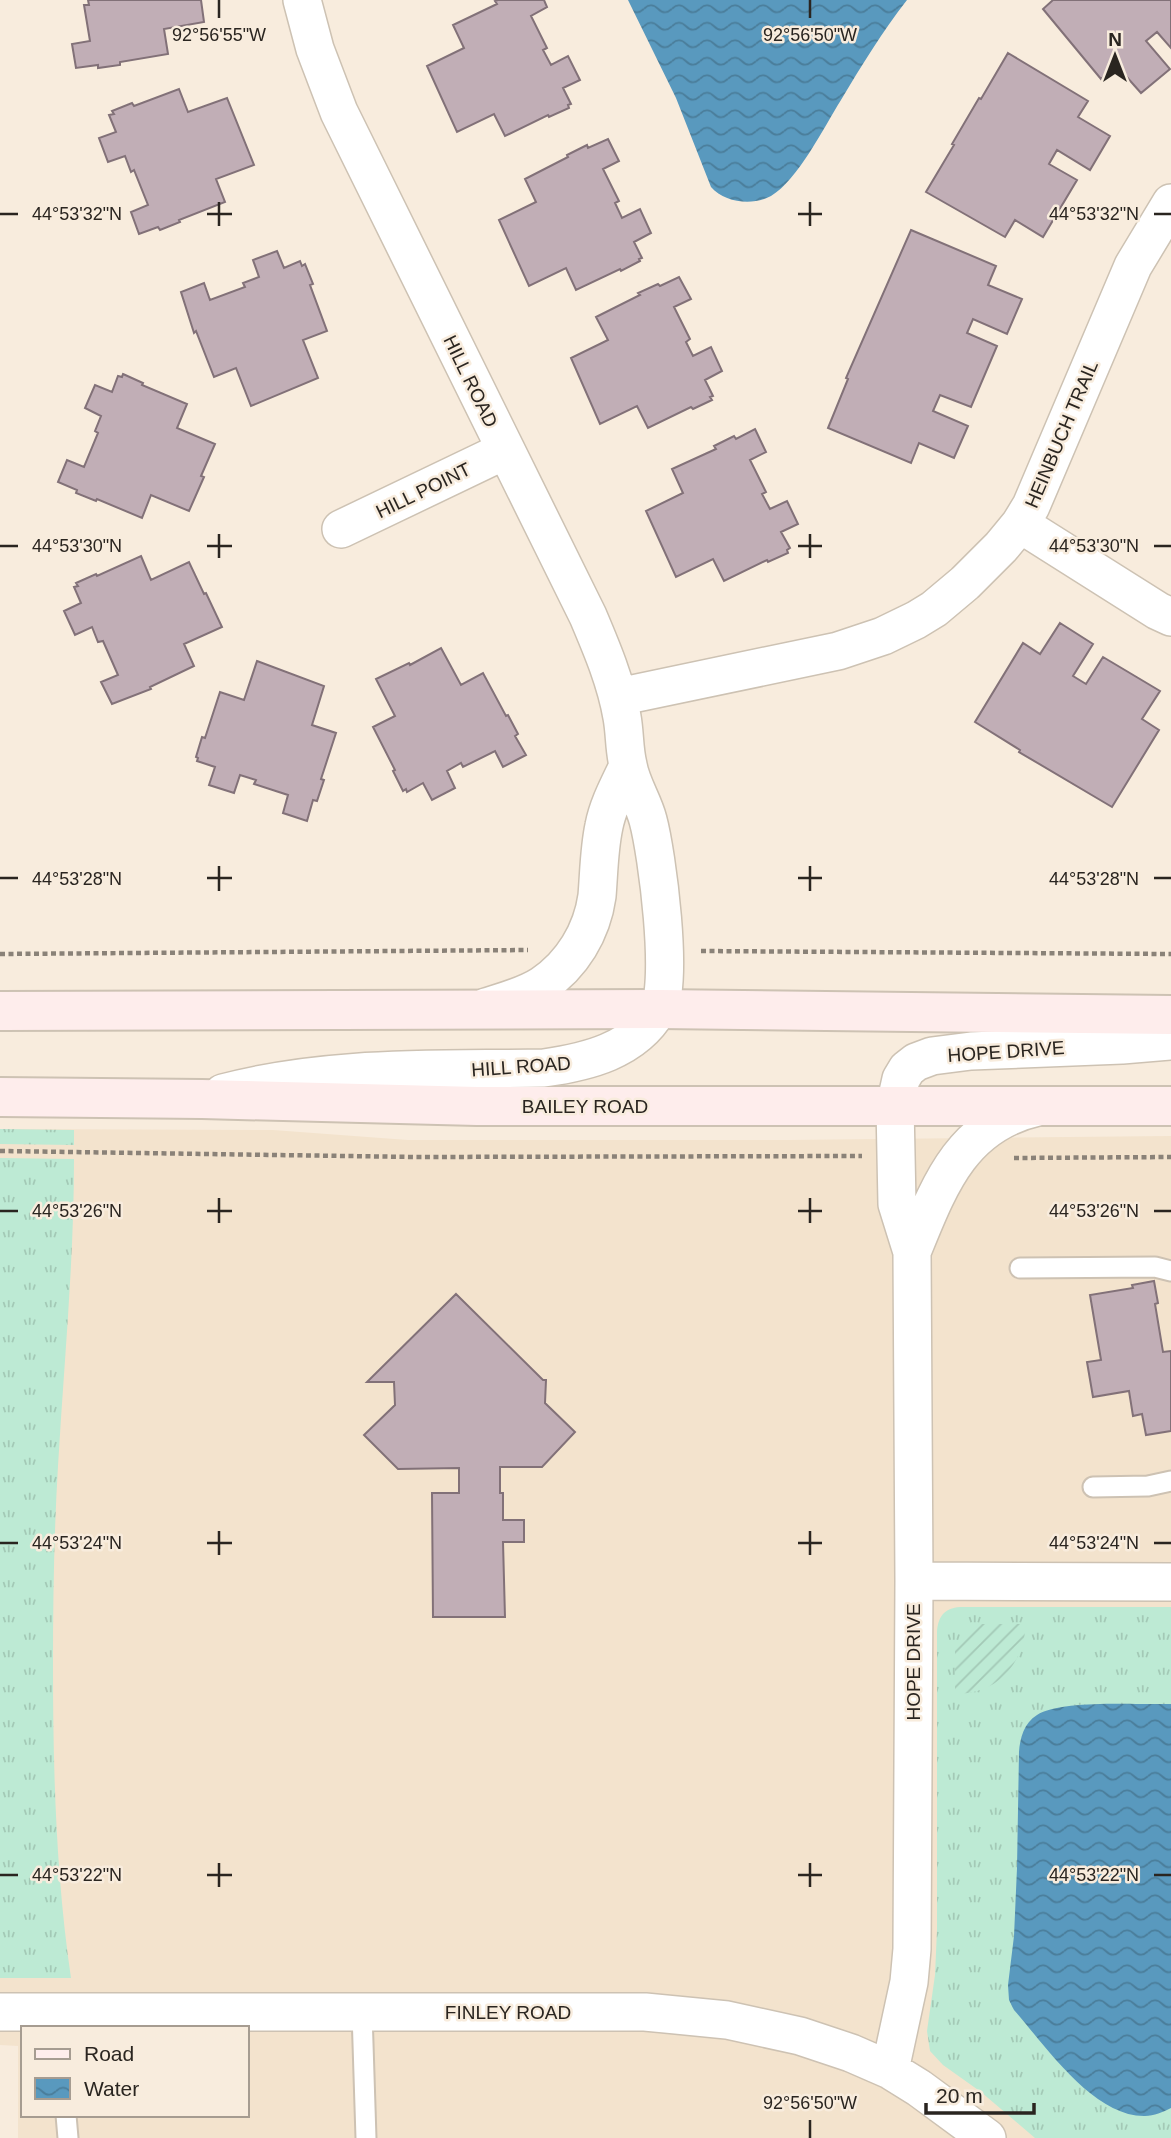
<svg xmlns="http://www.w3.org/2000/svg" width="1171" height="2138" viewBox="0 0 1171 2138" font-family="Helvetica,sans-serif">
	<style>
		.built { fill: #f3e3cd; fill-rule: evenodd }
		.grass { fill: url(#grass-tufts) }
		.garden { fill: url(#garden-furrows) }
		.water { fill: url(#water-waves) }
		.building { fill: #c1aeb6; stroke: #827178; stroke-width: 2 }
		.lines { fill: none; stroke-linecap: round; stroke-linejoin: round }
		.service-casing { stroke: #cdc2b3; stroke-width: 23 }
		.minor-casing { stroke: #cdc2b3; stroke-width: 40 }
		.secondary-casing { stroke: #cdc2b3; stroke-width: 42 }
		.path { stroke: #8a8278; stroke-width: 4.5; stroke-dasharray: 5 3.5; stroke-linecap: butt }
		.service { stroke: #fff; stroke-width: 19 }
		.minor { stroke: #fff; stroke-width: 37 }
		.secondary { stroke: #feedec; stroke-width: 38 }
		.ticks { fill: none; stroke: #2a2520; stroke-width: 2.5 }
		.labels { text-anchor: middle; stroke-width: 5; stroke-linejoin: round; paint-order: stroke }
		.street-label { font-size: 19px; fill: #2a2520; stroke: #f8ecdd }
		.ticks-label { font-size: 18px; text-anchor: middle; fill: #2a2520; stroke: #f8ecdd; stroke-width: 5; stroke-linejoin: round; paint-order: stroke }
	</style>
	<defs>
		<pattern id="grass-tufts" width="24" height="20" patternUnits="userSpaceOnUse" patternTransform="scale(1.75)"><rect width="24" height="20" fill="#bdead4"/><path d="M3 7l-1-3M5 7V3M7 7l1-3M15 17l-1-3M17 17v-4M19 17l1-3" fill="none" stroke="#a3c9b6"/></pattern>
		<pattern id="garden-furrows" width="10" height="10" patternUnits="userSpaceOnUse" patternTransform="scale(1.75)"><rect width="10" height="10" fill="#bdead4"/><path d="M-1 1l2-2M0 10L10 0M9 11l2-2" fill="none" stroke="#a3c9b6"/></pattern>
		<pattern id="water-waves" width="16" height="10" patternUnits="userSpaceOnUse" patternTransform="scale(1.75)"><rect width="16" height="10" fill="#5999be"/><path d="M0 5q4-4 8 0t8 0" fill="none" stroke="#4a7d9a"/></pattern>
	</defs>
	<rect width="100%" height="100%" fill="#f8ecdd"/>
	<!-- built -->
	<path class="built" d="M0,1129L273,1130L408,1140H789L1171,1136V2138H18V2046L0,2045ZM23,2028H247V2115H23Z"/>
	<!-- grass -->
	<path class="grass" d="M0,1129L74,1130V1145L0,1144Z
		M0,1158L74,1159C74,1262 64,1363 58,1466C54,1533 53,1600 53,1667C53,1771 56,1875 71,1978H0Z
		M960,1607H1171V2138H1035L981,2092L943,2065L930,2051L927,2031L935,1975L937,1930V1632C938,1617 944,1608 960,1607Z"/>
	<!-- garden -->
	<path class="garden" d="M972,1624H1026C1023,1665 998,1694 955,1694V1640L961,1641L972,1631Z"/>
	<!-- water -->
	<path class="water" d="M628,0H907C882,32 862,65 841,100C824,127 798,180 771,196C753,206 725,203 711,187L676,98Z
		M1171,1704V2108C1163,2112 1154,2116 1145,2116C1093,2117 1045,2045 1014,2010L1009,2000L1008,1985L1014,1936L1017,1868L1019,1752C1020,1738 1024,1723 1037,1715C1061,1699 1140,1705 1171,1704Z"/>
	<!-- building -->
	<path class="building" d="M88,0H201L204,22L164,29L168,54L120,62V65L98,68V65L76,68L72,44L90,41L84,5H89Z
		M498,0H544L547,7L531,16L547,48L543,50L551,65L568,56L580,80L563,88L571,104L568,105L569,108L549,117L548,115L505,136L494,114L457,132L427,66L464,48L453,25L497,4L495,1Z
		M1053,0H1171V48L1157,32L1146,41L1170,69L1141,93L1117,66L1101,79L1043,9Z
		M1008,53L1088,101L1078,117L1110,136L1090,170L1057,150L1049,164L1077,180L1043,237L1015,220L1005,237L926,192L954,145L952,144L979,98L981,99Z
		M179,89L188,112L227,98L254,165L216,179L225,202L179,220L180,222L160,230L158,227L139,234L131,212L148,205L134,170L131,172L125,156L108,162L99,138L116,132L109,115L114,114L112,111L132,103L134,106Z
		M608,139L619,161L603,169L619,201L615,203L622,218L640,209L651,233L634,242L642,258L639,259L640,261L621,271L620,269L576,290L566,268L529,286L499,220L536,202L525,179L568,157L567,155L587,145L588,148Z
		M911,230L996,266L988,285L1022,299L1007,334L973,319L967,333L997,346L971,407L940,395L933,411L968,426L954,458L919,443L911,463L828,428L848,379L846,378Z
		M277,251L284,268L300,261L302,266L305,264L313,284L310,285L327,331L303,340L318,378L251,406L236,368L214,377L196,331L194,333L181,292L204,283L210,300L245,287L243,283L259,277L253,260Z
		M679,277L691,299L674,307L690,339L686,342L693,356L711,347L722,371L705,380L713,396L710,397L712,400L693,409L691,407L648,428L637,406L600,424L571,358L608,340L596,317L640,295L638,293L658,284L660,286Z
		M123,374L143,383L142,385L187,404L177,428L215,444L201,476L204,477L189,511L151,495L142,518L97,499L96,501L76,493L77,490L58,482L67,460L84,467L98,433L95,431L101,416L85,408L95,385L112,392L118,376L122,377Z
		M755,429L766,452L750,460L766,492L762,494L770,509L787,501L798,524L781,532L790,548L787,550L788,553L768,562L767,560L724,581L713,559L676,577L646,511L683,493L672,469L716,449L714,446L734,436L736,439Z
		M141,556L151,580L189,562L204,594L206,593L222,627L184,644L194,666L150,687L151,689L112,704L101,682L118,675L103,641L98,642L92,627L75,635L64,611L81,603L74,587L78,586L76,583L96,574L97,576Z
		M1060,623L1093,644L1073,676L1086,684L1103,657L1160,691L1142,719L1159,730L1112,807L1019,752L1020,750L975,722L1023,643L1040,654Z
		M441,648L461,685L483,673L506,716L508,715L518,734L515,736L526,755L503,767L495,751L463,767L461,763L447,771L455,788L432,800L423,783L407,792L406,789L403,791L393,771L395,770L373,727L395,716L376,679L409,663L410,665Z
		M257,661L324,686L312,725L336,733L321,779L324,780L317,801L313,800L307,821L283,813L288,795L254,784L256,780L240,775L234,793L209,785L215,767L197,761L198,758L196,757L202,737L205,738L220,692L244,700Z
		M1154,1281L1158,1303L1155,1304L1163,1352L1171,1351V1431L1146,1435L1142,1414L1133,1416L1129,1391L1093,1397L1087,1362L1101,1360L1090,1295L1133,1288L1132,1285Z
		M456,1294L543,1380H546L545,1403L575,1432L542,1467H500V1493H503V1520H524V1542H503L505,1617H433L432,1493H459V1468L398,1469L364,1435L395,1405L394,1382H367Z"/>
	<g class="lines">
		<!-- service casing -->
		<g class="service-casing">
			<path id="service" d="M1020,1268L1155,1267L1171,1271
				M1093,1487L1148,1486L1171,1481
				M362,2012L366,2138
				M66,2115L68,2138"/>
		</g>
		<!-- minor casing -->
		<g class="minor-casing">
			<path id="minor" d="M1020,524L1158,611L1171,617
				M341,529L506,450
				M618,697L838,651L883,636L916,620L934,609L965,583L1001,547L1020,524L1031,506L1133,266L1171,203
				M486,1007C505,1001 525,996 542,985C572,965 592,932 597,896C599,872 599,849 604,826C608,805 619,785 628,766
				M223,1093C328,1065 436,1070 544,1068C587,1062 634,1051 658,1010C674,983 657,853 648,820C643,801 631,784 628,765C624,749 625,733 622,717C616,682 602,649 588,616L339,112L315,49L302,0
				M912,1252C939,1186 961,1124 1038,1107
				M914,1581L1171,1582
				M0,2012H645L727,2020L800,2036L851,2053L890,2070L919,2088L987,2138
				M890,2070L909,1982L912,1949L914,1581L912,1252L897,1204L895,1106L901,1079L907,1069L916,1062L932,1056L971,1051L1122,1045L1171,1041"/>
		</g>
		<!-- secondary casing -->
		<g class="secondary-casing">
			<path id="secondary" d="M0,1011L659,1009L1171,1015
				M0,1097L202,1099L477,1106H1171"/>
		</g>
		<!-- path -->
		<path class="path" d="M701,951L1171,954
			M0,954L528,950
			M0,1151L415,1157L862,1156
			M1014,1158L1171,1157"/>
		<!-- service -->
		<use href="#service" class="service"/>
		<!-- minor -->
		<use href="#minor" class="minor"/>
		<!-- secondary -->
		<use href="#secondary" class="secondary"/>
	</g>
	<!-- ticks -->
	<path class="ticks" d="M219,0V18M810,0V18M219,202V226M810,202V226M0,214H18M207,214H232M798,214H822M1154,214H1171M219,534V558M810,534V558M0,546H18M207,546H232M798,546H822M1154,546H1171M219,866V891M810,866V891M0,878H18M207,878H232M798,878H822M1154,878H1171M219,1198V1223M810,1198V1223M0,1211H18M207,1211H232M798,1211H822M1154,1211H1171M219,1531V1555M810,1531V1555M0,1543H18M207,1543H232M798,1543H822M1154,1543H1171M219,1863V1887M810,1863V1887M0,1875H18M207,1875H232M798,1875H822M1154,1875H1171M810,2120V2138"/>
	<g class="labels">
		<!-- street labels -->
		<g class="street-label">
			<text transform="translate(471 381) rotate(64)" y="7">HILL ROAD</text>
			<text transform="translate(1061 434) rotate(-67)" y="7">HEINBUCH TRAIL</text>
			<text transform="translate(423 490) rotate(-26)" y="7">HILL POINT</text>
			<text transform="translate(1006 1051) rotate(-4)" y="7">HOPE DRIVE</text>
			<text transform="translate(521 1066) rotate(-4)" y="7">HILL ROAD</text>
			<text x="585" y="1113">BAILEY ROAD</text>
			<text transform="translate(913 1662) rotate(-90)" y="7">HOPE DRIVE</text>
			<text x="508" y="2019">FINLEY ROAD</text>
		</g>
	</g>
	<g class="ticks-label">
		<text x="219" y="41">92°56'55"W</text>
		<text x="810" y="41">92°56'50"W</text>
		<text x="77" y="220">44°53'32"N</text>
		<text x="1094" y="220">44°53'32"N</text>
		<text x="77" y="552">44°53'30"N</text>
		<text x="1094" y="552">44°53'30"N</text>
		<text x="77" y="885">44°53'28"N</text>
		<text x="1094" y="885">44°53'28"N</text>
		<text x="77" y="1217">44°53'26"N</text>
		<text x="1094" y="1217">44°53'26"N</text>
		<text x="77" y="1549">44°53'24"N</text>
		<text x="1094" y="1549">44°53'24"N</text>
		<text x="77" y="1881">44°53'22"N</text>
		<text x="1094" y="1881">44°53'22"N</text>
		<text x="810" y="2109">92°56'50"W</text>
	</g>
	<!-- legend -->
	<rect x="21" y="2026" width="228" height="91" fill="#f8ecdd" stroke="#a69c91" stroke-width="2"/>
	<rect x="35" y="2049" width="35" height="10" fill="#feedec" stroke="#a69c91" stroke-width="2"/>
	<text x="84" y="2061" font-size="21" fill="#2a2520">Road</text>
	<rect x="35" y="2078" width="35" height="21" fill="url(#water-waves)" stroke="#a69c91" stroke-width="2"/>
	<text x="84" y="2096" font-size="21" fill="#2a2520">Water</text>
	<!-- north arrow -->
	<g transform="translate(1115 56)" stroke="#f8ecdd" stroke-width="5" paint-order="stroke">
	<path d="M0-5L12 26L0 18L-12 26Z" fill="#2a2520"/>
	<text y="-10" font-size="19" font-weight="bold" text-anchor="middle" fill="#2a2520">N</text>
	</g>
	<!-- scale -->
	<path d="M926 2103v10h108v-10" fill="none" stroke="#2a2520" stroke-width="3.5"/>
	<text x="936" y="2103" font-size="21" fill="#2a2520" stroke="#f8ecdd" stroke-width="5" paint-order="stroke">20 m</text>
</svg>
